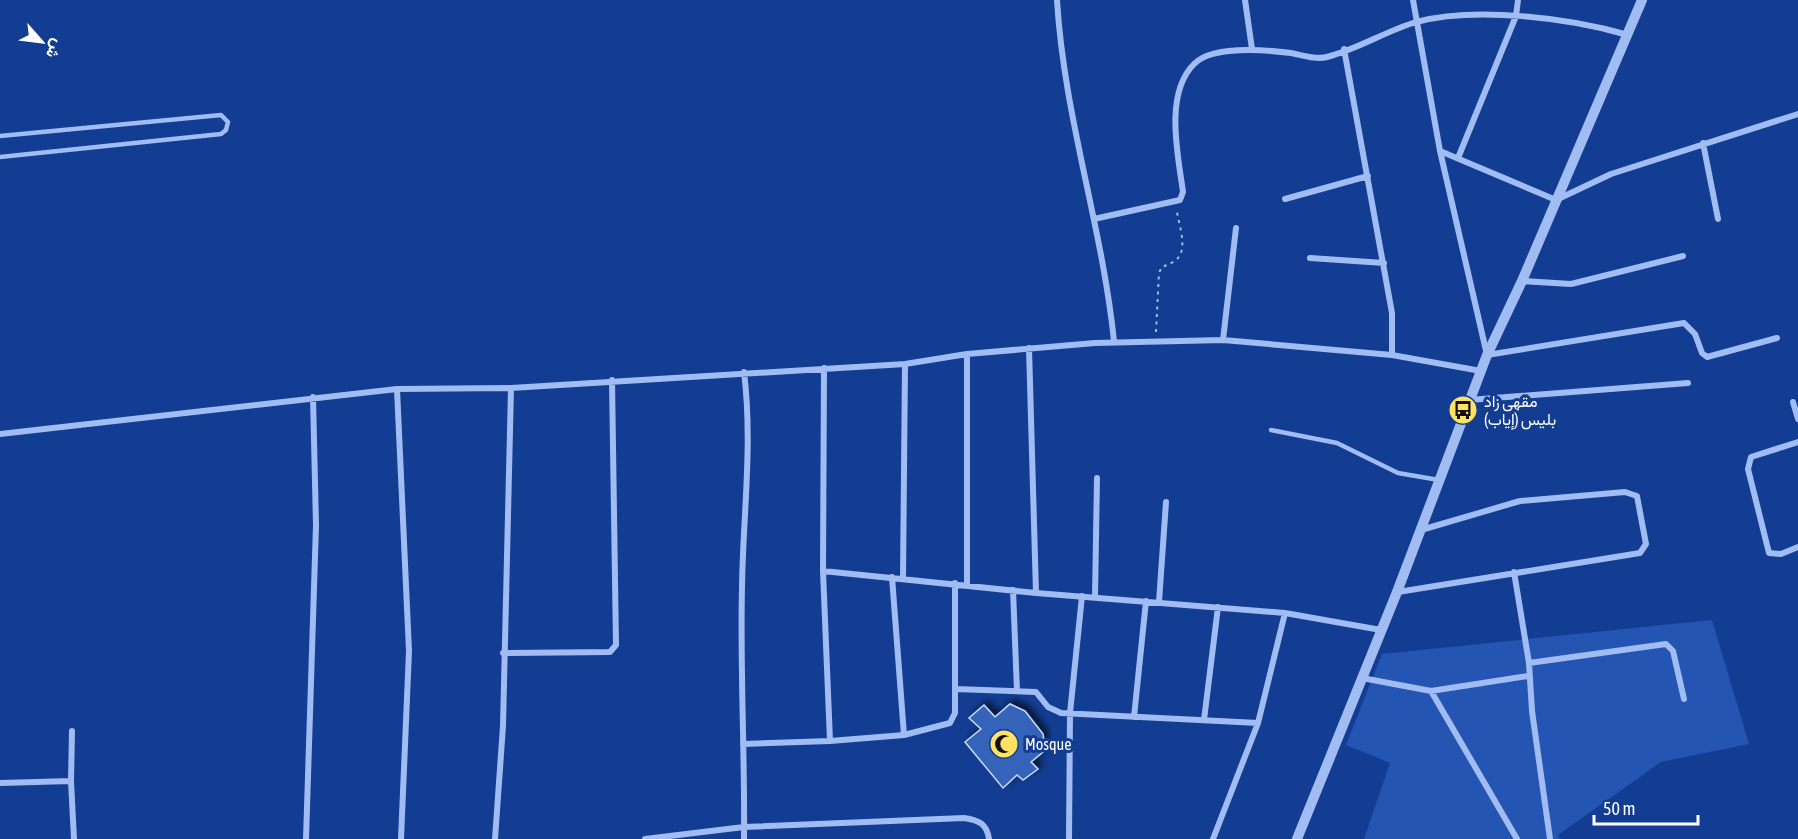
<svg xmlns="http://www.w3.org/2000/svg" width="1798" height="839" viewBox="0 0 1798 839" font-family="'Asap Condensed',Vazirmatn,sans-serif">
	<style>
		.green { fill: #2455b2 }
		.building { fill: #3663ba; stroke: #c7dafd; stroke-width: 1.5; filter: url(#shadow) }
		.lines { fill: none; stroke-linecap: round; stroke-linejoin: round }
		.path { stroke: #a0bcf2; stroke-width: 2; stroke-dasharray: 3 4.5; stroke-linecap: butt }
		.service { stroke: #a0bcf2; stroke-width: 4.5 }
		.minor { stroke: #a0bcf2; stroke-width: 6 }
		.tertiary { stroke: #a0bcf2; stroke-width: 10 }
		.labels { text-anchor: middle; stroke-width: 6; stroke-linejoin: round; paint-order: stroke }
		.poi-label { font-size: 16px; fill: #fff; stroke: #123d92; text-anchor: start }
	</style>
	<defs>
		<filter id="shadow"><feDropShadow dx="4.5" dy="-4.5" stdDeviation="3" flood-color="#0009"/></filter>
	</defs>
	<rect width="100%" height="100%" fill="#123d92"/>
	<!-- green -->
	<path class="green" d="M1712,620L1749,744L1661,762L1558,835L1560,839H1364L1390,763L1346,745L1382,654Z"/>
	<!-- building -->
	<path class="building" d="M1010,704L1025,711L1043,734L1044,742L1039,746L1043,752L1031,762L1038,769L1023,780L1017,775L1003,788L965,742L981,729L969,718L984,705L995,717Z"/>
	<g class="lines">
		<!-- path -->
		<path class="path" d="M1156,332L1159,273C1162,265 1166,266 1173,262C1190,253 1179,226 1177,212"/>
		<!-- service -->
		<path class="service" d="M0,136L221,115L228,122L226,130L221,134L0,157
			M1271,430L1337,443L1398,473L1439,480"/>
		<!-- minor -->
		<path class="minor" d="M1057,0C1064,117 1102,225 1114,341
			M1245,0L1252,49
			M1413,0L1440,151L1487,355L1684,323L1695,334L1702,353L1707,357L1777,338
			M1344,49L1392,313V355
			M1703,143L1718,219
			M1440,151L1556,200L1611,174L1798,114
			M1458,158L1516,16L1518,0
			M1285,199L1368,176
			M1094,219L1180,200L1183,192C1178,155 1164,94 1194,64C1212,45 1267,50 1291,53C1302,55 1316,60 1327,57C1358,49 1386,31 1416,22C1475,6 1570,18 1628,35
			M1310,258L1384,263
			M1522,281L1571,284L1683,256
			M1223,340L1236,228
			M1029,348L1036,593
			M824,368L823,571L830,741
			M397,389L409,651L401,839
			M1469,400L1688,383
			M1793,402L1798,419
			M0,434L397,389L511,388L905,364L967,354L1095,343L1223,340L1392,355L1481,371
			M1798,442L1751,457L1748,469L1769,553L1781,554L1798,547
			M823,571L1036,593L1285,613L1381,630
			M1514,572L1529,663L1666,644L1673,651L1684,699
			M892,577L904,735
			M903,579L905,364
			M967,584V354
			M1013,590L1017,691
			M1398,592L1640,553L1646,544L1637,496L1625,492L1520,501L1421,530
			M1095,597L1097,478
			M1159,602L1166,502
			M503,653L610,652L616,645L612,380
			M1529,663L1532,711L1550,839
			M1362,678L1431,691L1528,676
			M955,689L1036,692L1048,707L1061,713L1258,723
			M1431,691L1517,839
			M1134,717L1146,601
			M1204,720L1218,607
			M743,744L830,741L904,735L950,723L955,713V583
			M71,781L72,731
			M0,783L71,781L74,839
			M306,839L316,525L313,397
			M495,839L503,726L511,388
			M645,839L744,827L964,818C979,820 987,824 989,839
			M744,839C745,755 740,671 742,587C743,515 753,444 744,372
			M1069,839L1070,713L1082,596
			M1213,839L1258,723L1285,613"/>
		<!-- tertiary -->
		<path class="tertiary" d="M1297,839L1397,592L1487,355L1522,281L1642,0"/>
	</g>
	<!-- icons -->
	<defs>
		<g id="bus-disc" transform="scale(1.5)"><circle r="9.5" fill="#ffe261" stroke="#123d92"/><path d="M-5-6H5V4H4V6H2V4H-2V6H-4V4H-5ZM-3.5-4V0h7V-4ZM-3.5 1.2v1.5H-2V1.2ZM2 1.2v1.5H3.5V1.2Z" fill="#111"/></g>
		<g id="mosque-disc" transform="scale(1.5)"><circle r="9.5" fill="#ffe261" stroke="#123d92"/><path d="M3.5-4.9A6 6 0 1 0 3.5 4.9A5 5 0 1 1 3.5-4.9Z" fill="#111"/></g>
	</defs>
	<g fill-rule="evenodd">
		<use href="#bus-disc" x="1463" y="410"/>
		<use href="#mosque-disc" x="1004" y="744"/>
	</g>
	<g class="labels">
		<!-- poi labels -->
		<g class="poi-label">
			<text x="1484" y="407">مقهى زاد<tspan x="1484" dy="18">بليس (إياب)</tspan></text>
			<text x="1025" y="750">Mosque</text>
		</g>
	</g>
	<!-- north arrow -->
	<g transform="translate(42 42) rotate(118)" stroke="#123d92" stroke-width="4.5" paint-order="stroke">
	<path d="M0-4.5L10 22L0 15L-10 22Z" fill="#ffffff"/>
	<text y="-9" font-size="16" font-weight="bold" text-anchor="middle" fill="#ffffff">ش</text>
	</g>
	<!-- scale -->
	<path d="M1594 815v9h104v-9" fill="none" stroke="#ffffff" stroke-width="3"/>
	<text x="1603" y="815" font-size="18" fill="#ffffff" stroke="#123d92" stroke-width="4.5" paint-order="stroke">50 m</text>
</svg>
